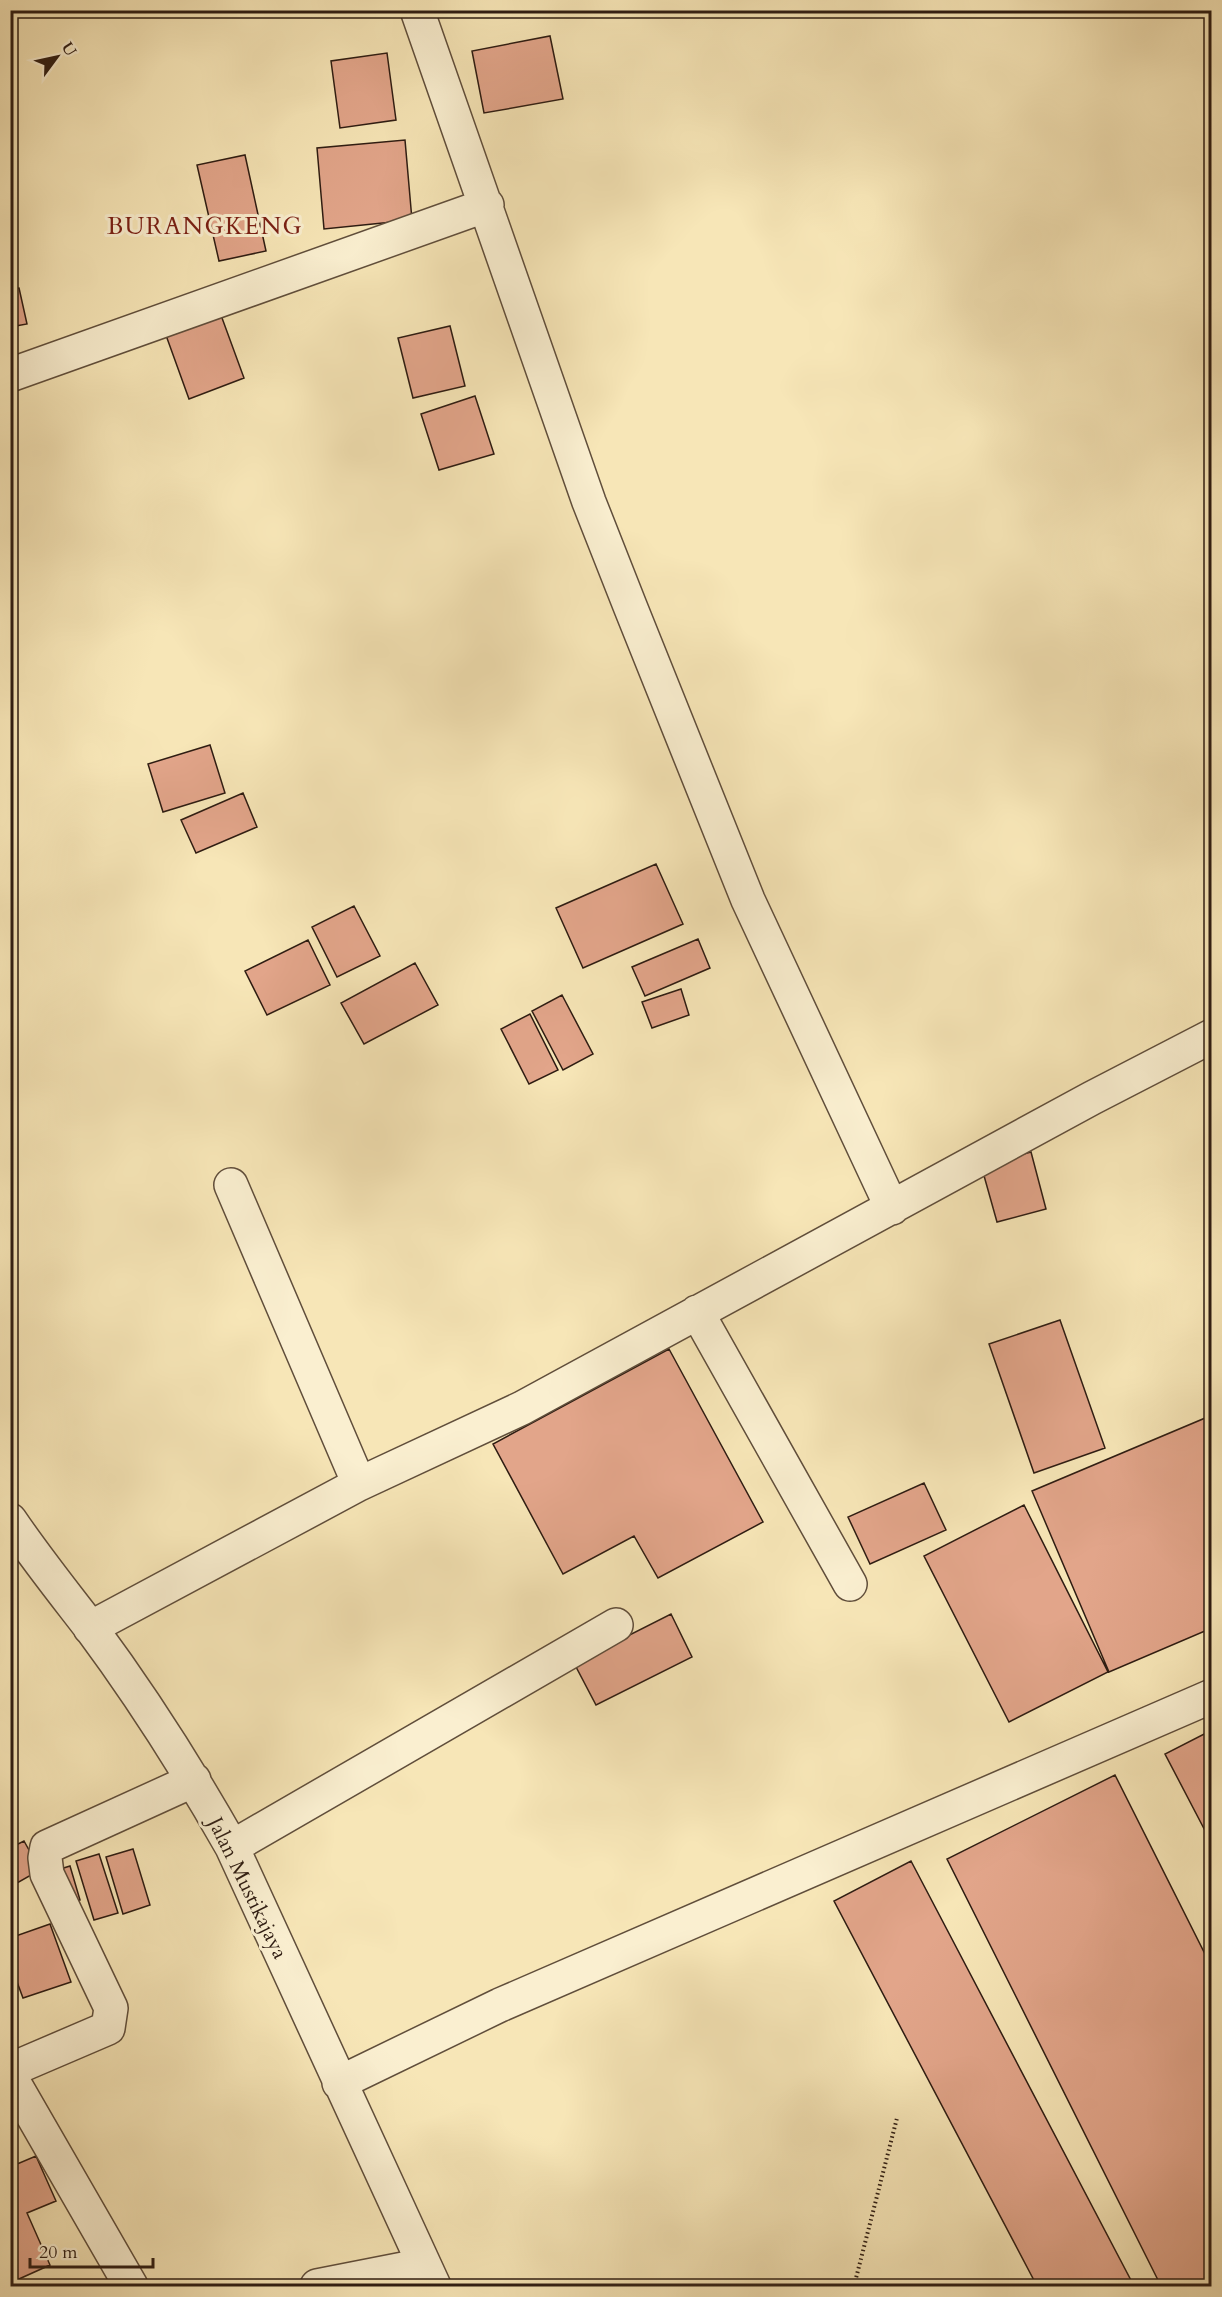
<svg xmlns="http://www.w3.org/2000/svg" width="1222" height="2297" viewBox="0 0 1222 2297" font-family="Cardo,serif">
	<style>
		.building { fill: #e2a58a; stroke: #2e1c12; stroke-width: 1.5 }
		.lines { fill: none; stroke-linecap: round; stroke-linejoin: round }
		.minor-casing { stroke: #604e3b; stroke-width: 36 }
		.path { stroke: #2e1c12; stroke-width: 4; stroke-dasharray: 1.5 3; stroke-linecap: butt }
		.minor { stroke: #faefd0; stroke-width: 33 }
		.labels { text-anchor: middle; stroke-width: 6; stroke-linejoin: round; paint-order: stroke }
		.street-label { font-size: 21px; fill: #2e1c12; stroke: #faefd0 }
		.quarter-label { font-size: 24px; letter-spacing: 1.5px; fill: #7a1f14; stroke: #faefd0 }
	</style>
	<rect width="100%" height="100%" fill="#f7e6b7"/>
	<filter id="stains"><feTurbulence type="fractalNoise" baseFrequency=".00333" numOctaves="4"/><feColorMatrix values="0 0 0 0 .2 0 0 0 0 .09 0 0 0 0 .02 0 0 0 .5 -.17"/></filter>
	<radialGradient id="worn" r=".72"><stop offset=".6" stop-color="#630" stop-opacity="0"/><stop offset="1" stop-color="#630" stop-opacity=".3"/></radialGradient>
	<!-- building -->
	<path class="building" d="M550,36L563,99L484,113L472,51Z
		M387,53L396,120L340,128L331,61Z
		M405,140L412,220L324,229L317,148Z
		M245,155L266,251L219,261L197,165Z
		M19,288L27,324L10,327V289Z
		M218,307L244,378L189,399L163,327Z
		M450,326L465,386L413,398L398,338Z
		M475,396L494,454L439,470L421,414Z
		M210,745L225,793L163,812L148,764Z
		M243,793L257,827L196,853L181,820Z
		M656,864L683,924L583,968L556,908Z
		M354,906L380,956L337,977L312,927Z
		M698,939L710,968L645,996L632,967Z
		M308,940L330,985L267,1015L245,971Z
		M415,963L438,1005L364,1044L341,1003Z
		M681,989L689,1015L652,1028L642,1002Z
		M562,995L593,1054L563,1070L532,1011Z
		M530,1014L558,1070L529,1084L501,1029Z
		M1031,1152L1046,1209L997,1222L981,1165Z
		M1060,1320L1105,1448L1034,1473L989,1344Z
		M669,1349L763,1522L658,1578L634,1536L563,1574L493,1444Z
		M1210,1416L1212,1628L1109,1672L1032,1491Z
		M924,1483L946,1530L870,1564L848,1517Z
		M1024,1505L1108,1672L1009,1722L924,1556Z
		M671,1614L692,1657L596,1705L574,1663Z
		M1212,1730V1844L1165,1754Z
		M1115,1775L1212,1968V2286H1161L947,1859Z
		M24,1841L40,1870L10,1887V1848Z
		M133,1849L150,1905L123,1914L106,1857Z
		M99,1854L118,1913L94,1920L76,1861Z
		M911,1861L1134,2286H1037L834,1901Z
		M70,1866L80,1900L63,1904L54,1871Z
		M50,1924L71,1982L23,1998L10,1963V1938Z
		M36,2156L56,2201L27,2213L50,2265L10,2283V2167Z"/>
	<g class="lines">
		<!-- minor casing -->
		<g class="minor-casing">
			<path id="minor" d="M417,10L589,502L630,606L748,900L892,1208
				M10,375L487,205
				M231,1185L359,1484
				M697,1312L850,1584
				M10,1520C35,1557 63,1592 90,1627C142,1697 189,1771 232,1847L434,2286
				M90,1628L359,1484L522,1408L1092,1098L1212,1036
				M232,1847L616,1625
				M10,2070L108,2028L111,2008L47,1874L45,1858L47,1847L194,1780
				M10,2076L131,2286
				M339,2083L500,2005L1212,1696
				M317,2286L424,2265"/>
		</g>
		<!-- path -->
		<path class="path" d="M854,2286L897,2118"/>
		<!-- minor -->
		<use href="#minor" class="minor"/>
	</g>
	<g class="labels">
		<!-- street labels -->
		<g class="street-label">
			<text transform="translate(248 1888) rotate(64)" y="7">Jalan Mustikajaya</text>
		</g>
		<!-- quarter labels -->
		<g class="quarter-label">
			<text x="205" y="234">BURANGKENG</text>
		</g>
	</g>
	<!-- margin -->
	<rect width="1222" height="2297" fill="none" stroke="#f7e6b7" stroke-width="36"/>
	<rect x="12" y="12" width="1198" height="2273" fill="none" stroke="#2e1c12" stroke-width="3"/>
	<rect x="18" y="18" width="1186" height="2261" fill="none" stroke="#2e1c12" stroke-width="1.5"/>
	<!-- north arrow -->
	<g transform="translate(57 57) rotate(57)" stroke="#faefd0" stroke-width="4.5" paint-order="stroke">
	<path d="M0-4.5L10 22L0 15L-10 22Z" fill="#2e1c12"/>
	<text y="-9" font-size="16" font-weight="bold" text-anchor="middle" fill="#2e1c12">U</text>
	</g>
	<!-- scale -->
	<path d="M30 2258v9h123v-9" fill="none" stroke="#2e1c12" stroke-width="3"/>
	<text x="39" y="2258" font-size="18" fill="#2e1c12" stroke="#faefd0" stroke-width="4.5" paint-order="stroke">20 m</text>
	<rect width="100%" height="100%" filter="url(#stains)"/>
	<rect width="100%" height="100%" fill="url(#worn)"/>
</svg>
